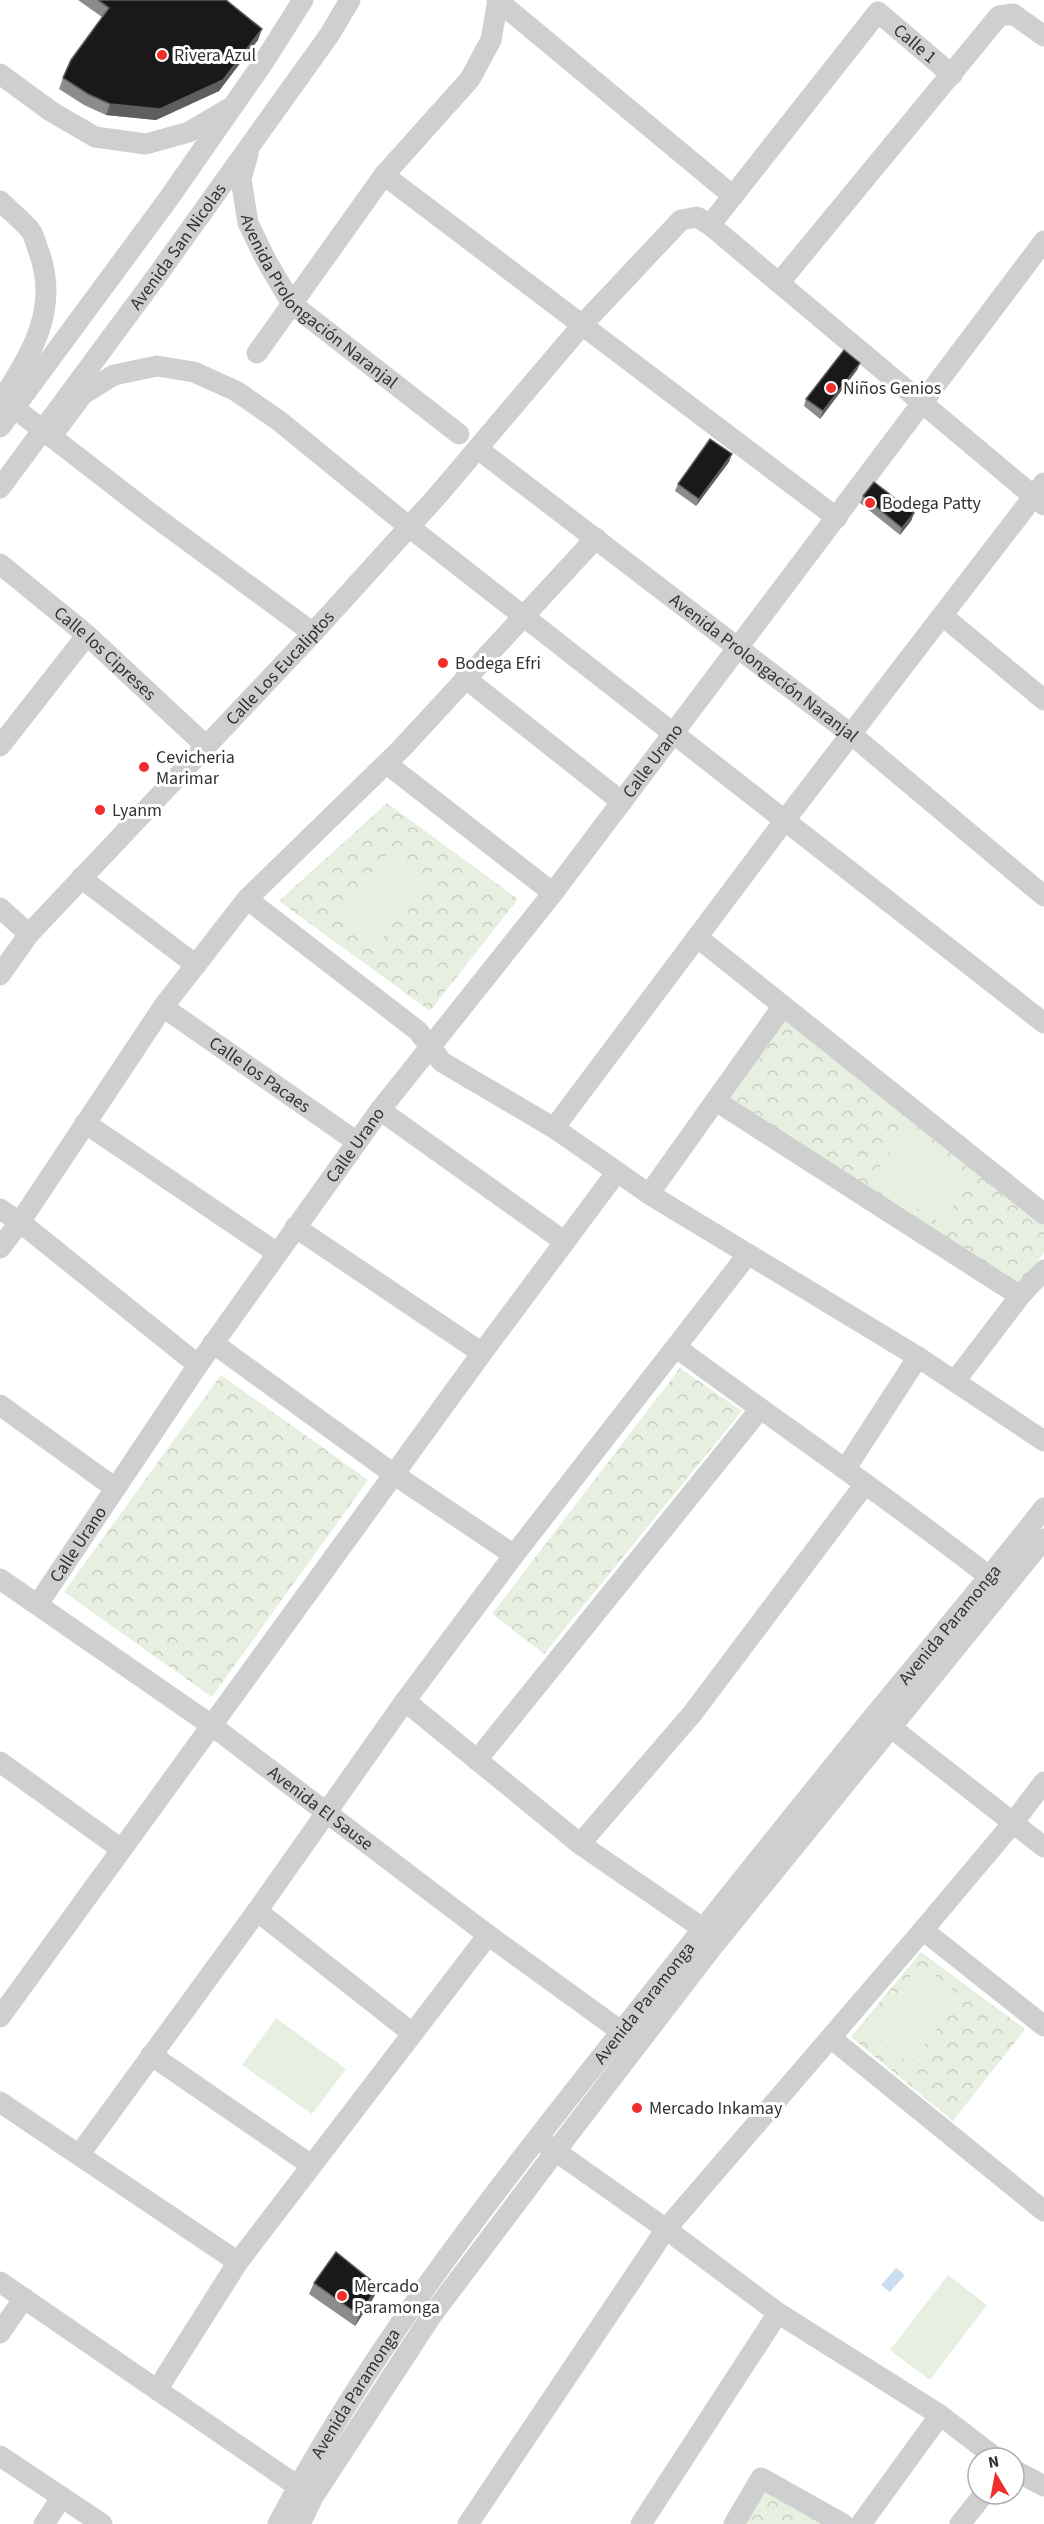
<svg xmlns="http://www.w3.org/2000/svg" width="1044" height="2524" viewBox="0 0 1044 2524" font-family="'Source Sans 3',sans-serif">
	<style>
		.forest { fill: url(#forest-crowns) }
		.garden { fill: #e6efe0 }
		.water { fill: #cbdeef }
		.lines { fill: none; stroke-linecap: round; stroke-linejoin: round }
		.minor { stroke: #cfcfcf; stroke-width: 21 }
		.wall { fill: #8c8c8c }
		.shaded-wall { fill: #5e5e5e }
		.building { fill: #191919; stroke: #5e5e5e; stroke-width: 1.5 }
		.poi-dot { fill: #f02f2d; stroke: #fff; stroke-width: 2 }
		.labels { text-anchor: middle; stroke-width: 6; stroke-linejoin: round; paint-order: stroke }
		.street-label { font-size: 18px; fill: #323232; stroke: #fff }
		.poi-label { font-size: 18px; fill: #323232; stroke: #fff; text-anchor: start }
	</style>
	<defs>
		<pattern id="forest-crowns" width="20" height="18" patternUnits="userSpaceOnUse" patternTransform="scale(1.5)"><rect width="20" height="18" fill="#e6efe0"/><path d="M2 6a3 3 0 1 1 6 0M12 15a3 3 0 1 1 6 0" fill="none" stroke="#c6cdc1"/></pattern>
	</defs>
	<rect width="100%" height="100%" fill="#fff"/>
	<!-- forest -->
	<path class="forest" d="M387,803L518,899L430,1011L279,901Z
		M784,1019L1044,1225V1253L1019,1285L729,1097Z
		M680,1368L742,1411L544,1654L492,1614Z
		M221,1375L368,1480L212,1697L64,1592Z
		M921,1952L1025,2029L953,2121L851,2037Z
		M763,2489L824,2524H741Z"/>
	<!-- garden -->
	<path class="garden" d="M390,851L428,882L379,942L342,910Z
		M903,1134L971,1177L942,1224L872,1179Z
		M921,1964L963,1998L909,2063L867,2029Z
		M276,2018L346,2069L312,2114L242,2065Z
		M948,2275L987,2305L930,2380L890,2350Z"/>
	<!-- water -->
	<path class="water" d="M896,2268L905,2275L890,2292L881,2285Z"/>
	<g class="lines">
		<!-- minor -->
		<g class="minor">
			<path d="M497,0L733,196"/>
			<path d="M0,74L52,112L95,137L146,144L189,132L228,109"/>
			<path id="s1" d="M248,154L241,179L248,223L267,262L292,304L459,434"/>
			<path d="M384,175L837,518"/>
			<path d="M0,201C10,211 22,220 30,230C35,236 36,245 39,252C59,307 33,353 2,399"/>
			<path id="s2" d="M710,225L878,12L952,75"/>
			<path d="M779,283L999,16L1013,14L1044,36"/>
			<path d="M257,353L384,175L470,79L491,40L498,0"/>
			<path d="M0,397L150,513L313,633"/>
			<path d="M0,427L169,198L265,60L303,0"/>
			<path d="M51,437L83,394L114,375L157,366L194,372L236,391L278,420L408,526L1044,1023"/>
			<path id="s3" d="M478,449L852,735L1044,896"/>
			<path id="s4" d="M0,488L156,277L330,34L350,0"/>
			<path id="s5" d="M0,564L87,635L206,746"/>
			<path d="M943,616L1044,700"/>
			<path d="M465,678L622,802"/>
			<path d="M0,746L87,635"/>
			<path d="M387,764L553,893"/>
			<path d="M81,878L196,965"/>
			<path d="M247,899L418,1031L442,1062L554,1128L649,1194L918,1357L1044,1441"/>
			<path d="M0,908L29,934"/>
			<path d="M697,937L1044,1214"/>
			<path id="s6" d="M0,975L29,934L313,633L438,495L583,324L681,220L697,217L710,225L1044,505"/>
			<path id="s7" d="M163,1007L357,1142"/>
			<path d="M716,1101L1020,1296"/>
			<path d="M380,1110L565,1242"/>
			<path d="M85,1123L277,1253"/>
			<path d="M554,1128L785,820L1044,483"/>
			<path d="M649,1194L783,1006"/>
			<path d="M0,1209L20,1222L198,1365"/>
			<path d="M295,1227L482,1353"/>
			<path d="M0,1248L20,1222L163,1007L247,899L401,749L596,538"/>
			<path d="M213,1343L395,1475L514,1555"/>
			<path d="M677,1348C784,1427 895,1502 1000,1585"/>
			<path d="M955,1381L1020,1296L1044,1270"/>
			<path d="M0,1405L115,1488"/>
			<path d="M846,1468L918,1357"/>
			<path id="s8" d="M0,1579L211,1725L488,1935L633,2040"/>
			<path id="s9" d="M38,1604L198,1365L380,1110L553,893L1044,241"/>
			<path d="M405,1701L580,1844L702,1928"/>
			<path d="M879,1718L1044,1847"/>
			<path d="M477,1760L760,1409"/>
			<path d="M0,1762L121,1849"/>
			<path d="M580,1844L692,1714L865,1484"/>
			<path d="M257,1911L412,2033"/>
			<path d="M923,1930L1044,2026"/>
			<path d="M0,2017L482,1353L616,1173"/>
			<path d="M831,2038L1044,2211"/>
			<path d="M151,2055L311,2165"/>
			<path d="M0,2102L238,2262"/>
			<path d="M544,2143L666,2229L778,2313L940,2415L996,2458"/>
			<path d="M79,2155L257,1911L405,1701L514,1555L748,1254"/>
			<path d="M0,2282L309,2494"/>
			<path d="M0,2333L24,2298"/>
			<path d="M157,2390L238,2262L488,1935"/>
			<path d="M0,2456L102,2524"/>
			<path d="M1014,2470L1044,2486"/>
			<path d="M44,2524L62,2497"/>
			<path id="s10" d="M278,2524C362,2364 474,2218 586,2076C681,1956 777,1835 874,1716C931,1646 989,1579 1044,1508"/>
			<path d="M300,2524L313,2497L432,2315L555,2152L710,1950L1044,1539"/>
			<path d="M468,2524L666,2229L923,1930L1013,1823L1044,1782"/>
			<path d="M641,2524L778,2313"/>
			<path d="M734,2524L761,2478L843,2524"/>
			<path d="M861,2524L940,2415"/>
			<path d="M960,2524L984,2494"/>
		</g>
	</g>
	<!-- wall -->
	<path class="wall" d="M78,0H226L258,40L219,91L156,120L106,115L84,105L59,89L63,78L102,17Z
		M860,363L857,370L820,419L804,406L806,399Z
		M729,462L696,506L675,491L678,484Z
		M863,496L914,513L911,521L900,535L860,503Z
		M314,2283L378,2286L374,2297L355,2326L309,2294Z"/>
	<!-- shaded-wall -->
	<path class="shaded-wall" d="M262,29L258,40L219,91L156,120L106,115L110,104Z
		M860,363L857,370L820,419L823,411Z
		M732,454L729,462L696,506L699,499Z
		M914,513L911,521L900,535L902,528Z
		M378,2286L374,2297L355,2326L359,2315Z"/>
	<!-- building -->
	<path class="building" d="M98,0H226L262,29L223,80L160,109L110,104L88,94L63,78L71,60L109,8Z
		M844,350L860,363L823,411L806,399Z
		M710,439L732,454L699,499L678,484Z
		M874,482L914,513L902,528L863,496Z
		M336,2252L378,2286L359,2315L314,2283Z"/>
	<!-- markers -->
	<g class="poi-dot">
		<circle cx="162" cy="55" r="6"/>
		<circle cx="831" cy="388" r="6"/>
		<circle cx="870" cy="503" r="6"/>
		<circle cx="443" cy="663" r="6"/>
		<circle cx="144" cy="767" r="6"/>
		<circle cx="100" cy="810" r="6"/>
		<circle cx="637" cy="2108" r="6"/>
		<circle cx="342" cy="2296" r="6"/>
	</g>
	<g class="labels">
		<!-- street labels -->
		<g class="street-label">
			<text dy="6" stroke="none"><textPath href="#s2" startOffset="320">Calle 1</textPath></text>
			<text dy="6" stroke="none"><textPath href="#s4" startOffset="300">Avenida San Nicolas</textPath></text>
			<text dy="6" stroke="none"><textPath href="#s1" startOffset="178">Avenida Prolongación Naranjal</textPath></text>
			<text dy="6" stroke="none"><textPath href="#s5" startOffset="138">Calle los Cipreses</textPath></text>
			<text dy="6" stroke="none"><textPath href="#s6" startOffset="416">Calle Los Eucaliptos</textPath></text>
			<text dy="6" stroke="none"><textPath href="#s3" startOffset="360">Avenida Prolongación Naranjal</textPath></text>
			<text dy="6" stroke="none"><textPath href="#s9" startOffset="1044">Calle Urano</textPath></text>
			<text dy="6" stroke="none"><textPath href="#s7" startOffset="118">Calle los Pacaes</textPath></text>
			<text dy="6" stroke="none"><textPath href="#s9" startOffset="558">Calle Urano</textPath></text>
			<text dy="6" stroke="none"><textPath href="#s9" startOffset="72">Calle Urano</textPath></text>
			<text dy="6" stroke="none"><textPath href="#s10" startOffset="1124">Avenida Paramonga</textPath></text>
			<text dy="6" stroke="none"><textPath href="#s8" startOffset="394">Avenida El Sause</textPath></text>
			<text dy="6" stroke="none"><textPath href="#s10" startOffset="638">Avenida Paramonga</textPath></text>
			<text dy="6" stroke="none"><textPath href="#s10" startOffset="152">Avenida Paramonga</textPath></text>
		</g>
		<!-- poi labels -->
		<g class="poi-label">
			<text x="174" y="61">Rivera Azul</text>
			<text x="843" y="394">Niños Genios</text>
			<text x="882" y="509">Bodega Patty</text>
			<text x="455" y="669">Bodega Efri</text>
			<text x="156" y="763">Cevicheria<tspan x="156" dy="21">Marimar</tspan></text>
			<text x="112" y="816">Lyanm</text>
			<text x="649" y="2114">Mercado Inkamay</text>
			<text x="354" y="2292">Mercado<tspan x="354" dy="21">Paramonga</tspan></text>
		</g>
	</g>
	<!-- north arrow -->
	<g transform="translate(996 2476) rotate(350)"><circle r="28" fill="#ffffff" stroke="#adadad" stroke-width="1.5"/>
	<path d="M0-4.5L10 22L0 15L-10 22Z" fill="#f02f2d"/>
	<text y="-9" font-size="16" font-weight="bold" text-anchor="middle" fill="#323232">N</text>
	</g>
</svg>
